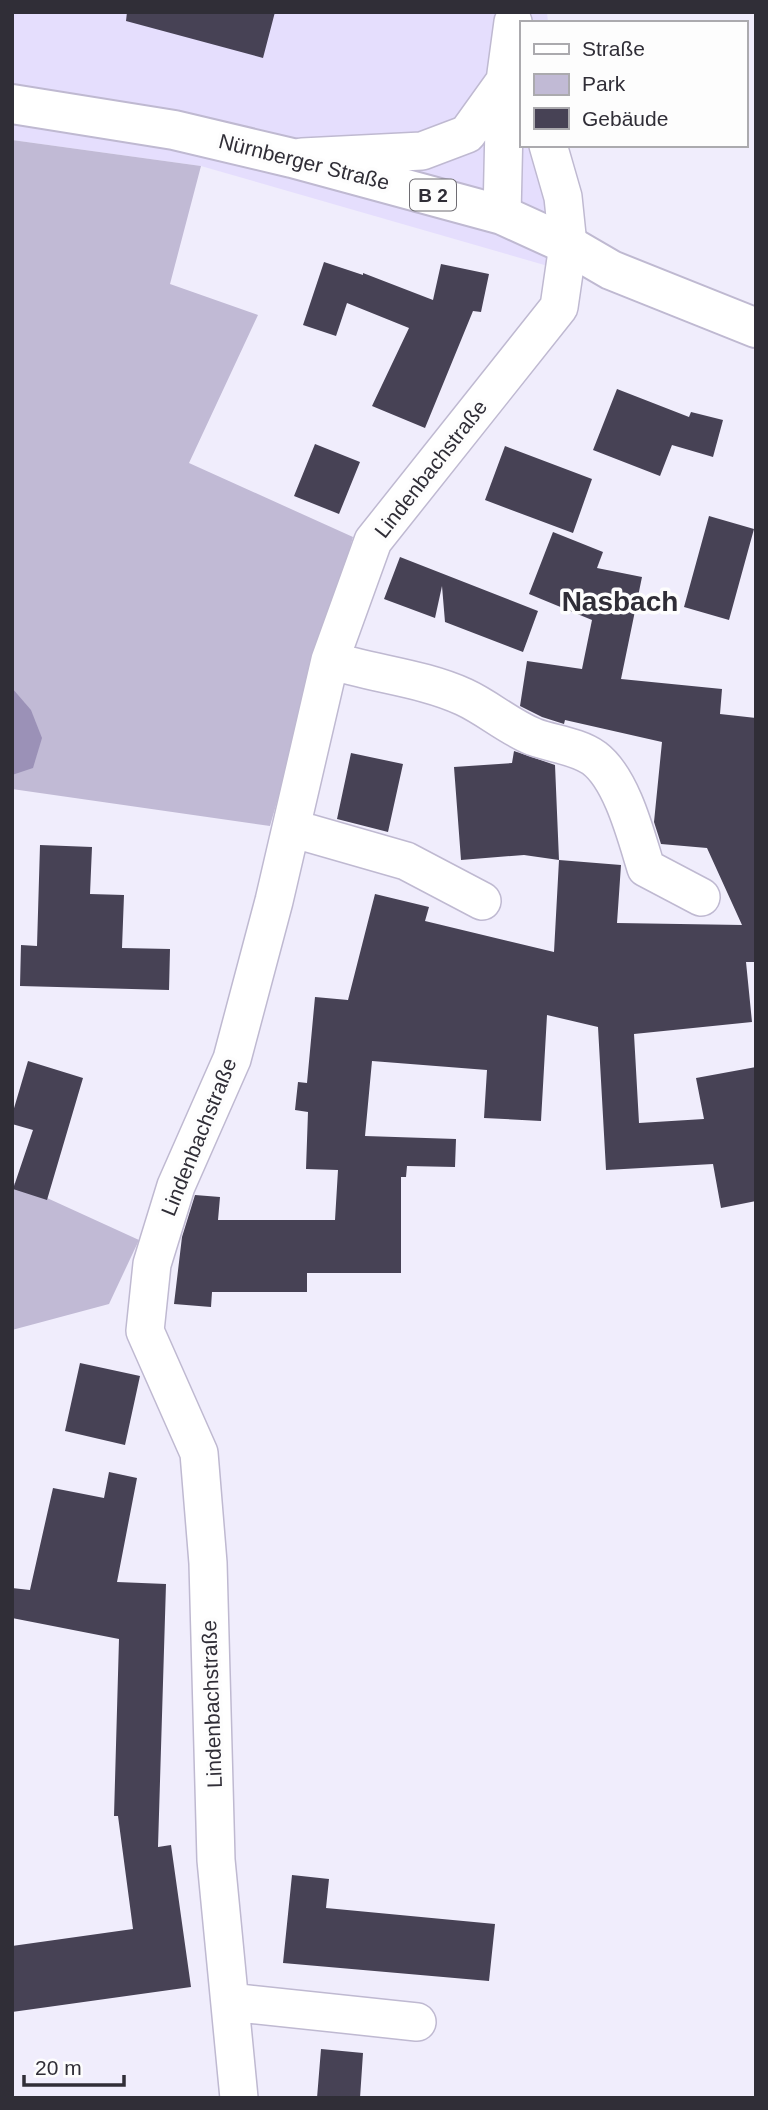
<svg xmlns="http://www.w3.org/2000/svg" width="768" height="2110" viewBox="0 0 768 2110" font-family="Arial,sans-serif">
	<style>
		.built { fill: #e5defd }
		.green { fill: #c1bad5 }
		.water { fill: #9b91b7 }
		.building { fill: #474255 }
		.lines { fill: none; stroke-linecap: round; stroke-linejoin: round }
		.minor-casing { stroke: #bfb9d1; stroke-width: 40 }
		.major-casing { stroke: #bfb9d1; stroke-width: 42 }
		.minor { stroke: #fff; stroke-width: 37 }
		.major { stroke: #fff; stroke-width: 38 }
		.labels { text-anchor: middle; stroke-width: 7; stroke-linejoin: round; paint-order: stroke }
		.shield { fill: #fdfdfd; stroke: #6e6c72; stroke-width: 2 }
		.shield-label { font-size: 19px; font-weight: bold; fill: #302e37 }
		.street-label { font-size: 21px; fill: #302e37; stroke: #fdfdfd }
		.district-label { font-size: 28px; font-weight: bold; fill: #302e37; stroke: #fdfdfd }
	</style>
	<rect width="100%" height="100%" fill="#f0edfc"/>
	<!-- built -->
	<path class="built" d="M12,12H547L548,23H521V145H567L586,277L201,166L12,140Z"/>
	<!-- green -->
	<path class="green" d="M12,140L201,166L170,284L258,315L189,463L353,537L270,826L12,789Z
		M12,1182L139,1240L109,1304L12,1330Z"/>
	<!-- water -->
	<path class="water" d="M12,688L31,710L42,738L33,768L12,775Z"/>
	<!-- building -->
	<path class="building" d="M127,12H275L263,58L126,21Z
		M324,262L363,275V273L433,300L441,264L489,274L481,312L473,311L425,428L372,406L409,328L347,303L336,336L303,325Z
		M617,389L689,417L691,412L723,420L713,457L672,445L660,476L593,450Z
		M315,444L360,462L339,514L294,496Z
		M505,446L592,479L573,533L485,500Z
		M709,516L754,529L729,620L684,607Z
		M553,532L603,552L597,568L642,577L621,679L722,689L720,714L756,718V962H746L752,1022L634,1034L639,1123L704,1119L696,1078L756,1067V1201L721,1208L713,1164L606,1170L598,1027L547,1015L541,1121L484,1118L487,1070L372,1061L365,1136L456,1139L455,1167L407,1166L406,1177H401V1273H307V1292H212L211,1307L174,1304L182,1237L195,1195L220,1197L218,1220H335L338,1170L306,1169L308,1112L295,1110L298,1082L307,1083L315,997L348,1000L375,894L429,907L425,921L554,952L559,860L621,865L617,923L742,925L707,848L661,844L654,822L662,742L565,720L564,724L542,717L520,706L527,661L582,669L592,620L529,594Z
		M400,557L538,611L523,652L445,622L442,586L435,618L384,599Z
		M514,751L555,765L559,860L524,855L461,860L454,767L512,763Z
		M351,753L403,764L388,832L337,819Z
		M40,845L92,847L90,894L124,895L122,948L170,949L169,990L20,986L21,945L37,946Z
		M28,1061L83,1078L47,1200L13,1189L33,1130L12,1124V1115Z
		M80,1363L140,1376L125,1445L65,1431Z
		M109,1472L137,1478L117,1582L166,1584L158,1847L171,1845L191,1987L12,2012V1946L133,1929L118,1816H114L119,1639L12,1618V1588L30,1590L53,1488L104,1498Z
		M292,1875L329,1879L326,1908L495,1924L489,1981L283,1963Z
		M321,2049L363,2053L360,2098H317Z"/>
	<g class="lines">
		<!-- minor casing -->
		<g class="minor-casing">
			<path id="minor" d="M302,157L422,151L467,134L505,81
				M502,215L505,81L513,22
				M330,660C373,674 423,678 464,697C488,708 509,727 534,737C553,744 577,746 594,758C622,779 636,836 646,868L701,897
				M291,828L406,861L482,901
				M230,2002L417,2022
				M239,2098L216,1860L208,1563L199,1453L145,1331L152,1264L176,1186L232,1059L274,901L330,660L373,541L559,307L568,245L563,197L548,145"/>
		</g>
		<!-- major casing -->
		<g class="major-casing">
			<path id="major" d="M12,104L174,130L292,158L502,215L568,245L611,270L756,328"/>
		</g>
		<!-- minor -->
		<use href="#minor" class="minor"/>
		<!-- major -->
		<use href="#major" class="major"/>
	</g>
	<g class="labels">
		<!-- shield labels -->
		<rect class="shield" x="410" y="179.5" width="46" height="31" rx="5"/>
		<g class="shield-label">
			<text x="433" y="202">B 2</text>
		</g>
		<!-- street labels -->
		<g class="street-label">
			<text transform="translate(304 162) rotate(14)" y="7">Nürnberger Straße</text>
			<text transform="translate(431 469) rotate(-52)" y="7">Lindenbachstraße</text>
			<text transform="translate(199 1137) rotate(-68)" y="7">Lindenbachstraße</text>
			<text transform="translate(212 1704) rotate(-92)" y="7">Lindenbachstraße</text>
		</g>
		<!-- district labels -->
		<g class="district-label">
			<text x="620" y="611">Nasbach</text>
		</g>
	</g>
	<!-- border -->
	<rect width="768" height="2110" fill="none" stroke="#302e37" stroke-width="28"/>
	<!-- legend -->
	<rect x="520" y="21" width="228" height="126" fill="#fdfdfd" stroke="#abaaae" stroke-width="2"/>
	<rect x="534" y="44" width="35" height="10" fill="#ffffff" stroke="#abaaae" stroke-width="2"/>
	<text x="582" y="56" font-size="21" fill="#302e37">Straße</text>
	<rect x="534" y="74" width="35" height="21" fill="#c1bad5" stroke="#abaaae" stroke-width="2"/>
	<text x="582" y="91" font-size="21" fill="#302e37">Park</text>
	<rect x="534" y="108" width="35" height="21" fill="#474255" stroke="#abaaae" stroke-width="2"/>
	<text x="582" y="126" font-size="21" fill="#302e37">Gebäude</text>
	<!-- scale -->
	<path d="M24 2075v10h100v-10" fill="none" stroke="#302e37" stroke-width="3.5"/>
	<text x="35" y="2075" font-size="21" fill="#302e37" stroke="#fdfdfd" stroke-width="5" paint-order="stroke">20 m</text>
</svg>
